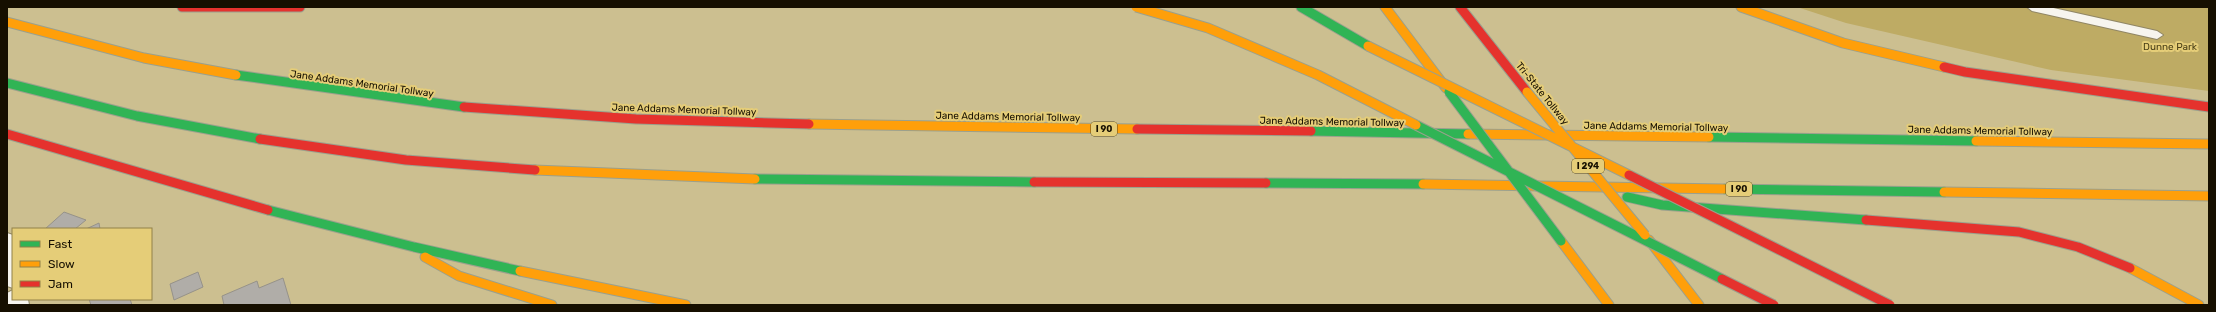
<svg xmlns="http://www.w3.org/2000/svg" width="2216" height="312" viewBox="0 0 2216 312" font-family="Rubik,sans-serif">
	<style>
		.green { fill: #beab64 }
		.building { fill: #b0ada8; stroke: #969289 }
		.lines { fill: none; stroke-linecap: round; stroke-linejoin: round }
		.lane-casing { stroke: #908665; stroke-width: 2 }
		.street-casing { stroke: #908665; stroke-width: 2 }
		.fast-casing { stroke: #9ba08d; stroke-width: 11 }
		.slow-casing { stroke: #9ba08d; stroke-width: 11 }
		.jam-casing { stroke: #9ba08d; stroke-width: 11 }
		.lane { fill: #f7f5ee; fill-rule: evenodd }
		.street { fill: #f7f5ee; fill-rule: evenodd }
		.fast { stroke: #30b455; stroke-width: 9 }
		.slow { stroke: #ff9f0a; stroke-width: 9 }
		.jam { stroke: #e5322d; stroke-width: 9 }
		.fast-bridge-casing { stroke: #9ba08d; stroke-width: 11; stroke-linecap: butt }
		.slow-bridge-casing { stroke: #9ba08d; stroke-width: 11; stroke-linecap: butt }
		.jam-bridge-casing { stroke: #9ba08d; stroke-width: 11; stroke-linecap: butt }
		.fast-bridge { stroke: #30b455; stroke-width: 9 }
		.slow-bridge { stroke: #ff9f0a; stroke-width: 9 }
		.jam-bridge { stroke: #e5322d; stroke-width: 9 }
		.labels { text-anchor: middle; stroke-width: 4; stroke-linejoin: round; paint-order: stroke }
		.shield { fill: #e5cd78; stroke: #544824; stroke-width: 1 }
		.shield-label { font-size: 9px; font-weight: bold; fill: #160f00 }
		.park-label { font-size: 10px; fill: #483e16; stroke: #e5cd78 }
		.street-label { font-size: 10px; fill: #160f00; stroke: #e5cd78 }
	</style>
	<rect width="100%" height="100%" fill="#ccbf90"/>
	<!-- green -->
	<path class="green" d="M1797,7H2209V91L2051,70L1846,23Z"/>
	<!-- building -->
	<path class="building" d="M64,212L86,220L75,229H45Z
		M99,223L100,229H86Z
		M198,272L203,287L174,300L170,284Z
		M283,278L291,305H224L222,296L257,281L259,288Z
		M89,299H130L132,305H91Z"/>
	<g class="lines">
		<!-- lane casing -->
		<g class="lane-casing">
			<path id="lane" d="M2027,7H2049L2157,31L2163,35L2157,39L2032,11Z"/>
		</g>
		<!-- street casing -->
		<g class="street-casing">
			<path id="street" d="M7,233L13,235V288L7,286Z
				M13,290V299H28L29,305H7V293Z"/>
		</g>
		<!-- fast casing -->
		<g class="fast-casing">
			<path id="fast" d="M1301,7L1368,46
				M236,75L464,107
				M7,83L137,116L260,139
				M1311,131L1468,134
				M1709,137L1976,141
				M755,179L1034,182
				M1266,183L1423,184
				M1725,189L1944,192
				M1627,197L1662,205L1866,220
				M268,210L414,247L520,271"/>
		</g>
		<!-- slow casing -->
		<g class="slow-casing">
			<path id="slow" d="M1385,7L1446,88
				M1741,7L1843,43L1944,67
				M7,22L144,58L236,75
				M809,124L1137,129
				M1468,134L1709,137
				M1976,141L2209,144
				M535,170L755,179
				M1423,184L1725,189
				M1944,192L2209,196
				M1649,240L1699,305
				M1561,241L1609,305
				M425,257L459,276L552,305
				M2130,268L2199,305
				M520,271L686,305"/>
		</g>
		<!-- jam casing -->
		<g class="jam-casing">
			<path id="jam" d="M182,7H300
				M1460,7L1527,92
				M1944,67L1965,72L2209,107
				M464,107L636,119L809,124
				M1137,129L1311,131
				M7,134L268,210
				M260,139L406,160L535,170
				M1034,182L1266,183
				M1866,220L2019,232L2078,247L2130,268"/>
		</g>
		<!-- lane -->
		<use href="#lane" class="lane"/>
		<!-- street -->
		<use href="#street" class="street"/>
		<!-- fast -->
		<use href="#fast" class="fast"/>
		<!-- slow -->
		<use href="#slow" class="slow"/>
		<!-- jam -->
		<use href="#jam" class="jam"/>
		<!-- fast-bridge casing -->
		<g class="fast-bridge-casing">
			<path id="fast-bridge" d="M1449,92L1561,241
				M1416,125L1722,279"/>
		</g>
		<!-- slow-bridge casing -->
		<g class="slow-bridge-casing">
			<path id="slow-bridge" d="M1136,7L1208,28L1318,75L1416,125
				M1368,46L1629,175
				M1527,92L1645,235"/>
		</g>
		<!-- jam-bridge casing -->
		<g class="jam-bridge-casing">
			<path id="jam-bridge" d="M1629,175L1890,305
				M1722,279L1774,305"/>
		</g>
		<!-- fast-bridge -->
		<use href="#fast-bridge" class="fast-bridge"/>
		<!-- slow-bridge -->
		<use href="#slow-bridge" class="slow-bridge"/>
		<!-- jam-bridge -->
		<use href="#jam-bridge" class="jam-bridge"/>
	</g>
	<g class="labels">
		<!-- shield labels -->
		<g class="shield">
			<rect x="1091" y="122" width="26" height="14" rx="3"/>
			<rect x="1572" y="159" width="32" height="14" rx="3"/>
			<rect x="1726" y="182" width="26" height="14" rx="3"/>
		</g>
		<g class="shield-label">
			<text x="1104" y="132">I 90</text>
			<text x="1588" y="169">I 294</text>
			<text x="1739" y="192">I 90</text>
		</g>
		<!-- park labels -->
		<g class="park-label">
			<text x="2170" y="50">Dunne Park</text>
		</g>
		<!-- street labels -->
		<g class="street-label">
			<text transform="translate(362 83) rotate(8)" y="4">Jane Addams Memorial Tollway</text>
			<text transform="translate(1543 93) rotate(51)" y="4">Tri-State Tollway</text>
			<text transform="translate(684 109) rotate(2)" y="4">Jane Addams Memorial Tollway</text>
			<text transform="translate(1008 116) rotate(1)" y="4">Jane Addams Memorial Tollway</text>
			<text transform="translate(1332 121) rotate(1)" y="4">Jane Addams Memorial Tollway</text>
			<text transform="translate(1656 126) rotate(1)" y="4">Jane Addams Memorial Tollway</text>
			<text transform="translate(1980 130) rotate(1)" y="4">Jane Addams Memorial Tollway</text>
		</g>
	</g>
	<!-- border -->
	<rect width="2216" height="312" fill="none" stroke="#160f00" stroke-width="16"/>
	<!-- legend -->
	<rect x="12" y="228" width="140" height="72" fill="#e5cd78" stroke="#928148"/>
	<rect x="20" y="241" width="20" height="6" fill="#30b455" stroke="#928148"/>
	<text x="48" y="248" font-size="12" fill="#160f00">Fast</text>
	<rect x="20" y="261" width="20" height="6" fill="#ff9f0a" stroke="#928148"/>
	<text x="48" y="268" font-size="12" fill="#160f00">Slow</text>
	<rect x="20" y="281" width="20" height="6" fill="#e5322d" stroke="#928148"/>
	<text x="48" y="288" font-size="12" fill="#160f00">Jam</text>
</svg>
